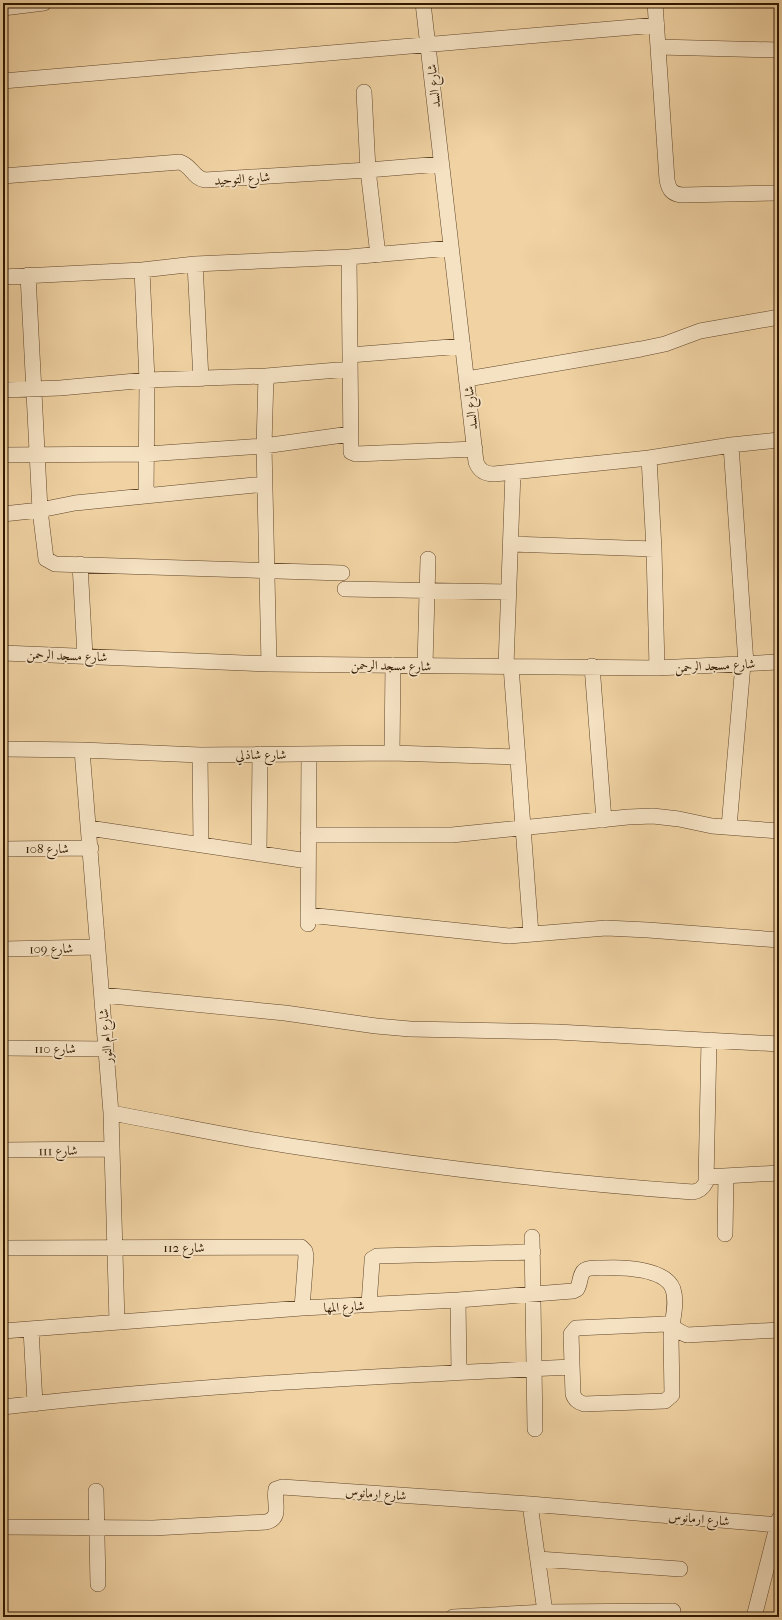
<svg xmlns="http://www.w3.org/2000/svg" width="782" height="1620" viewBox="0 0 782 1620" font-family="'IM FELL French Canon',Amiri,serif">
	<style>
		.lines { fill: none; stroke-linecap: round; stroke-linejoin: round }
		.street-casing { stroke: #604629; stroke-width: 16 }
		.street { stroke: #f5e2c3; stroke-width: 15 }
		.labels { text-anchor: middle; stroke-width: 3.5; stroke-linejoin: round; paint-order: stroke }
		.street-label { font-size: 13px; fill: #301800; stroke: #f5e2c3 }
	</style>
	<rect width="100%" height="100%" fill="#f0d2a3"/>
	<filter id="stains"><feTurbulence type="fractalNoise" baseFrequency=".005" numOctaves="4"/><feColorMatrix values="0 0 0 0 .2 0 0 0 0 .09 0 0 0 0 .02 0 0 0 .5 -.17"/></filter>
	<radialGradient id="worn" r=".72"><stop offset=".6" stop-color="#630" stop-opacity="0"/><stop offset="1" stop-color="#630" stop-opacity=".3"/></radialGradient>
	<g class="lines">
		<!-- street casing -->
		<g class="street-casing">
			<path id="street" d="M423,3L476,462C479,470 484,474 494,474L649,458L731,445L779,440
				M655,3L667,180C669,190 672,194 682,195L779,193
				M3,8L44,3
				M658,47L779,50
				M3,81L657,25
				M364,92L368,170L378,255
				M3,176L180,162C192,166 193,178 205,180L368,170L441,164
				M349,257L351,452L356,454L475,449
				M195,264L201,379
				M142,270L147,380L146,496
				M28,275L40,510L46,559L55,564L342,573
				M3,277L142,270L195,264L349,257L451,248
				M350,355L463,346
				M266,376L264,446L269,664
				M467,379L641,349L665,344L700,331L779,317
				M3,390L60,388L147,380L266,376L350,369
				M731,445L746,664
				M3,455L147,454L264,446L350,434
				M649,458L654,549L657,668
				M3,514L40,510L75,503L265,484
				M511,544L654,549
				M80,564L85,656
				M345,589L509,592
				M3,653L269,664L657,668L779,662
				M425,665L428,559
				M506,666L513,472
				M511,666L531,934
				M592,666L604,820
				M3,749L82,750L200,755L392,753L518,757
				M82,750L111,1113L117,1322
				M392,753L393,665
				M200,755L201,845
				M729,827L743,664
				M89,828L308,861
				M308,835H452L628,817L653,816L679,819L712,826L779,831
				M3,849L91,848
				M259,854L260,754
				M308,915L509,936L606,928L648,930L779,940
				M308,924L309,754
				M3,949L98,947
				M102,995L285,1013L376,1026L410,1029L557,1032L779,1044
				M3,1048L106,1049
				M111,1113C178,1125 244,1140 311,1149C438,1168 565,1183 693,1192C700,1191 703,1188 706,1182L709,1040
				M3,1150L112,1149
				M706,1177L779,1173
				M725,1234L726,1176
				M532,1237L535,1429
				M3,1248L301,1247L305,1251L306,1256L302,1308
				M458,1300L459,1372
				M369,1304L372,1262V1259L377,1256L533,1252
				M31,1329L35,1404
				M3,1331L302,1308L458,1300L573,1291L577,1289C581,1283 579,1274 585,1270C590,1267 598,1268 603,1268C622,1267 665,1268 673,1289C678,1305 671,1322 671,1338L672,1395L665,1401L584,1404C578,1402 575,1400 573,1394L571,1334L576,1328L666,1324C674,1327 679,1332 687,1335L779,1330
				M3,1407C192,1385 382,1376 572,1367
				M96,1491L98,1584
				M530,1504L545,1612
				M3,1527L153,1528L266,1522C283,1518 273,1501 276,1489L282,1487L530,1504L778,1525
				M538,1559L680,1569
				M453,1617L545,1612L673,1611
				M754,1617L779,1519"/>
		</g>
		<!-- street -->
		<use href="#street" class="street"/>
	</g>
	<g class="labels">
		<!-- street labels -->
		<g class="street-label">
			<text transform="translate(433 86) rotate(-96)" y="5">شارع السد</text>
			<text transform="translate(242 178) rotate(-4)" y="5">شارع التوحيد</text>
			<text transform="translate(470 408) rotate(-96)" y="5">شارع السد</text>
			<text transform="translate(67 655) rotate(2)" y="5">شارع مسجد الرحمن</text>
			<text transform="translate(391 665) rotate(1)" y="5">شارع مسجد الرحمن</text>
			<text transform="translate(715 665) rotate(-3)" y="5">شارع مسجد الرحمن</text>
			<text x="261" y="759">شارع شاذلي</text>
			<text x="47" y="853">شارع 108</text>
			<text transform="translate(51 948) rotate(-1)" y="5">شارع 109</text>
			<text transform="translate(105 1036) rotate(-95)" y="5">شارع ام النور</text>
			<text x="55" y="1053">شارع 110</text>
			<text transform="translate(58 1150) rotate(-1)" y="5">شارع 111</text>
			<text x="184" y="1252">شارع 112</text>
			<text transform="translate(344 1306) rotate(-3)" y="5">شارع المها</text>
			<text transform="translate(376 1493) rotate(4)" y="5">شارع ارمانوس</text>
			<text transform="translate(699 1518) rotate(5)" y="5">شارع ارمانوس</text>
		</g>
	</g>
	<!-- margin -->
	<rect width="782" height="1620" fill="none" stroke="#f0d2a3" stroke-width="16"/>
	<rect x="4" y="4" width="774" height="1612" fill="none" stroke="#301800" stroke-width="2"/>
	<rect x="8" y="8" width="766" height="1604" fill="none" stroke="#301800"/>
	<rect width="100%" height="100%" filter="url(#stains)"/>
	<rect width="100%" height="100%" fill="url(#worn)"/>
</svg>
